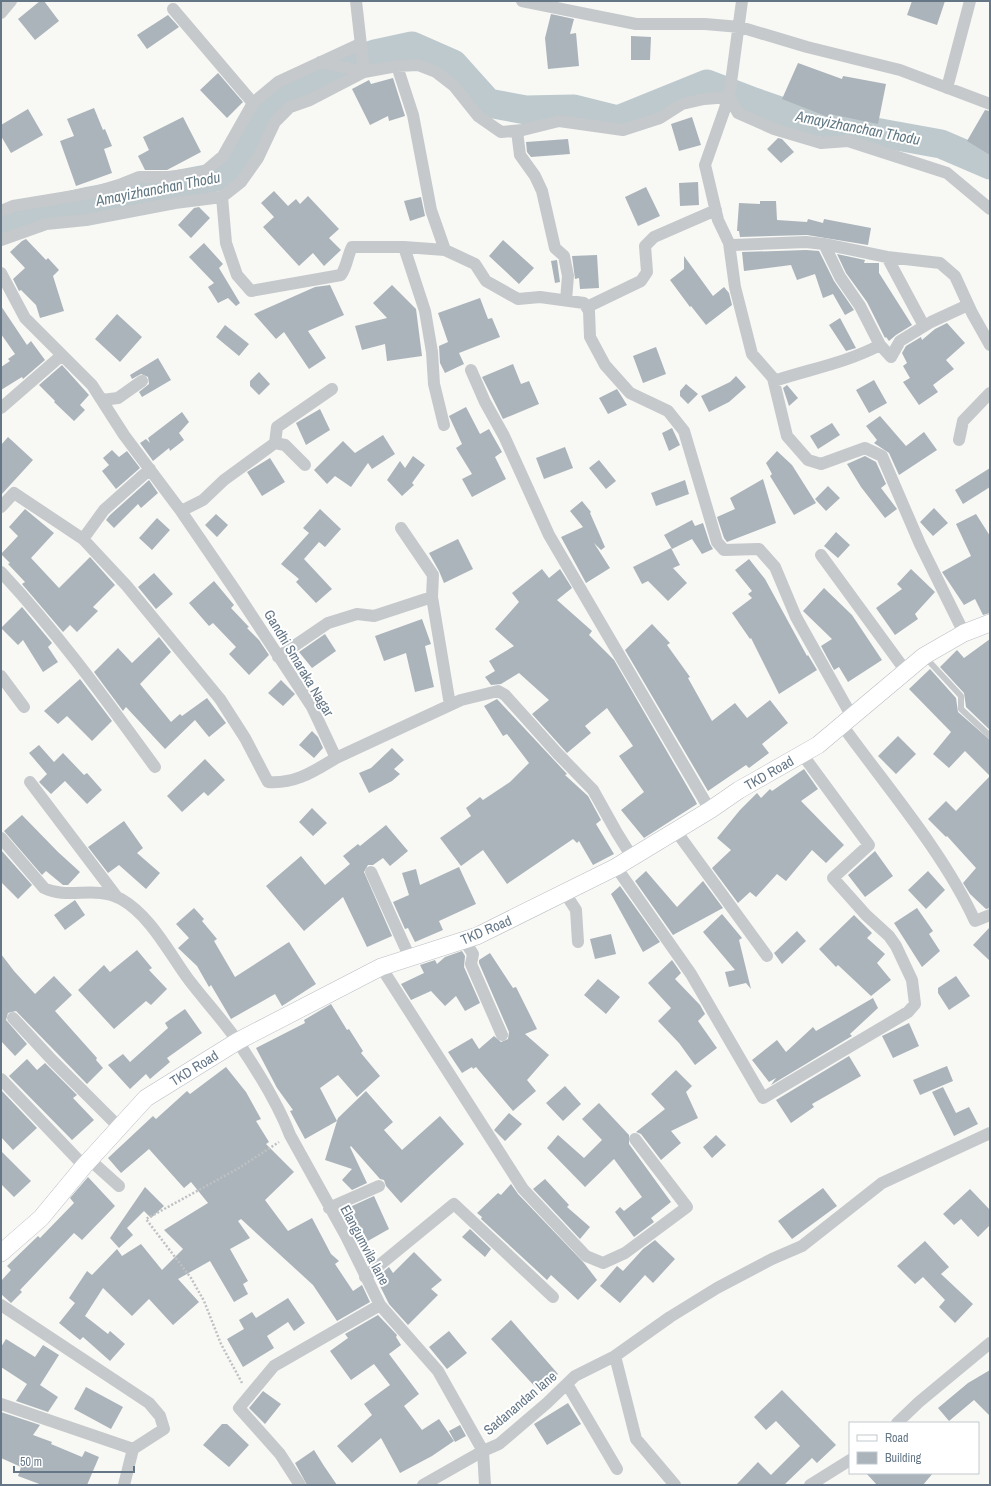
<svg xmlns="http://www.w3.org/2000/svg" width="991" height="1486" viewBox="0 0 991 1486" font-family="'Archivo Narrow',sans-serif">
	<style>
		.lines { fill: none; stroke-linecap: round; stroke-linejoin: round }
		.river { stroke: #bdc9cd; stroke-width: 29 }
		.building { fill: #abb4ba }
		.secondary-casing { stroke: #b9bec3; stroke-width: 18 }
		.path { stroke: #bec1c3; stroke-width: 2.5; stroke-dasharray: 2 2; stroke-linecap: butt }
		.lane { stroke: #c5c9cc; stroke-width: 6 }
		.street { stroke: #c5c9cc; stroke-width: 12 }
		.secondary { stroke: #fff; stroke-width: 17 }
		.labels { text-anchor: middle; stroke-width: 4; stroke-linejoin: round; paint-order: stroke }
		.street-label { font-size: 14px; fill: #657787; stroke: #fff }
		.water-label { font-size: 15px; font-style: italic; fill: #617883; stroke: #fff }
	</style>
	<rect width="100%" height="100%" fill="#f8f8f5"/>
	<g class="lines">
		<!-- river -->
		<path class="river" d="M1,225L16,218L90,201L228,175L251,133L280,95L338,67L375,54L412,46L453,64L488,103L526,110L574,109L618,120L707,84L754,102L803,119L941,144L990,165"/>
	</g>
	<!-- building -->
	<path class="building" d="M40,1H44L59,21L35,40L18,19Z
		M912,1H945L937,25L907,15Z
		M551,14L574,19L570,34L576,33L579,66L548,69L545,38Z
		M168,15L179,27L147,49L137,35Z
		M631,36L651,37L650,60H631Z
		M798,63L842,79L843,76L886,84L878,124L830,114L828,117L782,99Z
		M218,73L243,102L227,118L200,90Z
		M393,78L405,116L389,121L388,116L370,125L352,89L369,80L371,84Z
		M94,108L103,130L105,129L112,146L104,149L112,173L76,186L60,141L74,136L67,119Z
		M28,109L43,135L11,153L1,136V125Z
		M985,110L990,111V155L967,141Z
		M183,117L201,152L167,170H145L138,156L149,150L143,137Z
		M692,117L701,145L679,151L671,124Z
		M778,138L782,139L794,152L781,163L767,149Z
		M568,139L570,154L531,157L527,152L526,142Z
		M698,182L699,205L680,206L679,183Z
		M646,187L660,216L638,226L625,197Z
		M274,191L288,206L296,199L300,204L308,196L339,229L329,238L341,250L324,266L313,253L299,266L263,227L274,217L261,203Z
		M421,197L425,216L410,221L404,201Z
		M760,201H776L777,220L807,222L808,219L823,223L824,219L871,228L868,245L807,235L740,237L739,231H737L739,203L760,204Z
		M199,207L210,218L191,238L178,225L194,208Z
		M26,239L46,260L48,258L59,270L53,276L64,311L40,318L36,305L21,290L19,291L13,279L25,268L10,252L22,241Z
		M503,240L534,268L519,284L489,256Z
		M204,243L223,264L219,268L240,303L236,306L228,298L218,303L208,287L214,283L189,257Z
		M806,250L819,251L834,281L854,310L845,315L833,294L823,298L815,274L797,280L791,265L744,271L742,252Z
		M837,254L865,260L864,263H879V273L912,325L896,335L889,341L886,337L885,338L867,302L846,273Z
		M597,255L599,288L580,289L579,278L575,279L572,256Z
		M684,256L713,296L724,287L729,293L732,305L706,325L691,306L690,307L670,280L684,269Z
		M557,260L560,282L555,283L551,261Z
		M330,285L344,315L308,331L326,358L309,369L284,332L276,339L254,314L315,287Z
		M392,285L416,309L422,356L387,361L385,344L362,350L355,326L387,318L373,303Z
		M480,298L488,319L492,318L500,337L459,353L464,364L445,373L440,363L439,346L448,342L438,313Z
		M1,306L27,345L31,341L45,360L23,379L22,377L1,390V367L10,361L8,359L15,354L1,334Z
		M117,314L142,337L120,362L95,339Z
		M840,318L856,348L846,351L829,325Z
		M947,323L965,343L946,360L954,369L933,385L938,392L919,405L903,382L910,378L903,366L907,363L902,353L906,346L921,337L922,340L935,329Z
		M225,325L249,344L239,356L216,337Z
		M656,347L666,374L643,383L633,356Z
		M158,358L171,380L142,397L139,392L149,384L148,377L141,374L132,379L130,375Z
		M513,364L521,384L529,381L539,404L503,419L482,377Z
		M62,365L89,395L80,405L85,410L74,421L54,402L55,401L39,385Z
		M259,372L270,384L259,395L250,386V381Z
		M736,376L746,387L729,402L709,412L701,396L730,382Z
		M874,380L887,403L869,413L856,390Z
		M686,384L698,394L688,404L680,396V391Z
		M787,385L798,398L789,406L783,388Z
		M617,389L627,405L608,414L599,398Z
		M466,407L480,434L489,429L502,452L495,457L506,479L472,497L462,479L472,474L456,448L462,444L449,416Z
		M320,409L330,430L306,445L296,423Z
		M182,412L189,422L179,433L184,440L170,451L169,448L153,461L140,443L146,439L150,443L148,438Z
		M880,416L906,446L924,432L937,450L899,475L889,453L874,443L877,440L866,426Z
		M832,423L840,435L818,449L810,436Z
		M672,428L680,445L669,451L662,433Z
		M383,435L395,454L372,469L368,463L351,487L335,476L327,484L314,470L343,441L355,453Z
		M8,437L33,460L1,495V445Z
		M565,447L573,468L544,479L536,458Z
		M112,450L119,457L127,451L140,468L116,489L102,471L109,465L103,458Z
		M777,451L792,465L816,503L794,515L770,476L772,474L766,463Z
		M413,456L425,465L412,483L414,485L402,496L387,480L400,461L405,468Z
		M865,456L876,462L886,484L881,488L897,509L885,518L861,487L847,464Z
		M270,458L285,482L262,496L247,472Z
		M599,460L616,481L606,489L589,468Z
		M990,468V487L963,504L955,490Z
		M763,479L776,523L727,542L724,538L717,517L735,509L730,498Z
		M149,480L158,493L141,508L138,504L114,528L106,520L110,515Z
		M685,480L689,494L656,506L651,493Z
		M828,486L840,498L826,511L815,499Z
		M582,501L591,512L590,513L605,547L601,550L594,543L610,568L586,583L561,537L583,527L570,511Z
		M934,508L948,523L933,536L920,522Z
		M25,509L54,533L31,558L59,588L90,557L115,585L93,607L98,611L77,632L70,625L63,632L22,584L25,582L8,564L10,563L1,554L18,536L9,527Z
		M320,509L341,529L325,547L319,542L304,559L332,589L316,603L296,582L299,579L281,564L309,533L303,528Z
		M216,514L228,525L217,537L205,525Z
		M976,514L990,536V613L983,615L975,599L964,605L942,572L971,556L956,524Z
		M157,518L170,530L152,550L139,538Z
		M692,520L695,526L703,523L710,544L713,549L702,554L692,539L672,549L664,535Z
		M836,532L850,545L838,558L824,546Z
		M458,539L473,569L444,583L439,571L429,553Z
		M671,548L680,565L673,568L687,583L668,601L648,581L642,584L633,567Z
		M749,559L765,579L807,656L808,655L817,670L779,694L751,638L750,639L732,613L752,598L748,594L752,591L735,570Z
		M542,569L549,578L560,569L572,588L557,600L592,631L589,635L614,660L695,800L697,804L644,838L621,810L644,792L619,756L633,746L607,708L585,726L591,733L567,753L532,714L549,700L519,673L501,684L491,685L485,677L495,671L489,661L514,646L495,629L519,602L512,593Z
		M911,569L935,592L915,614L918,619L895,635L876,608L902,589L897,584Z
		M154,573L173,594L156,609L138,587Z
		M214,581L234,605L231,608L249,627L247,628L259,640L269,655L249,675L229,654L236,647L213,623L209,626L189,603Z
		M824,588L852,615L882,660L848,682L839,667L834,670L821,646L832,639L803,611Z
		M22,607L52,643L48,647L58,662L43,672L23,640L18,645L1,628Z
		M422,619L431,644L425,646L434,687L415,692L406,653L384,661L375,636Z
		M652,624L670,643L667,645L690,677L688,678L712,721L735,703L747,718L770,700L788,723L762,744L769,753L749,768L746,765L708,791L625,650Z
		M325,634L336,651L312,668L299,652Z
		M159,637L171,652L140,684L171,722L180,714L182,716L207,698L226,723L209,737L195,720L165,749L126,707L123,711L94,672L118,648L132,663Z
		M990,639V730L966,707L964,693L940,667L957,650L964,658Z
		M930,669L956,698L958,712L990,740V908L986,909L970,894L963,883L976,868L947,836L946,837L928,819L946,801L956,811L990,776L965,751L949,768L933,754L951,732L909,689Z
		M80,679L112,721L92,741L67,716L58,724L44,711Z
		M281,680L295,694L283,706L268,693Z
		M497,699L567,774L565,775L588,796L601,820L596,824L614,854L593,865L579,841L577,843L573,839L507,884L483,850L461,866L440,838L471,816L466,808L480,797L483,800L510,782L529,763L507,734L503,736L484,706Z
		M312,731L318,737L323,748L314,758L299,745Z
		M898,736L916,754L896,774L878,756Z
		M39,745L54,762L63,753L84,775L87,773L102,790L87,804L65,781L51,794L39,782L47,774L29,753Z
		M392,748L404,760L394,769L400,774L392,781L369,793L359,773L371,768Z
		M205,759L225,780L208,796L204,792L182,812L167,796Z
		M804,769L818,789L801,801L844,845L826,863L812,850L786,881L777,874L756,897L750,892L738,903L712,868L731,850L717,838L740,810L757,793L761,798L770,789L772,791Z
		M312,808L327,823L313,836L299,822Z
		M22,815L58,852L80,872L68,885H63L46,871L42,875L4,831Z
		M124,821L143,848L137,853L160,873L146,889L119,865L108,873L88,847Z
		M386,825L408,851L390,866L383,858L373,865H368L364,872L392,936L367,947L343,897L304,931L266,886L301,856L325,885L350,864L343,856L358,844L360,846Z
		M1,850L32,885L18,899L1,882Z
		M875,851L893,876L865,897L848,875Z
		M459,867L476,904L439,921L443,930L415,942L408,928L405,929L393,902L409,895L402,873L416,869L420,885Z
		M646,871L677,907L703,881L723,908L673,935L635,881Z
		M928,871L945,890L926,909L908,890Z
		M620,886L660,942L643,952L611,894Z
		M75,900L85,915L65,930L54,915Z
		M194,908L204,919L202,921L217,939L214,941L235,977L289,942L316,984L282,1006L275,994L231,1019L211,985L209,987L197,966L178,948L189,938L176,924Z
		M917,908L933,931L929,934L940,951L922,967L894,923Z
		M722,914L742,938L739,940L751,989L746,983L729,987L725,972L735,970L703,932Z
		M854,915L872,933L867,938L885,954L877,963L891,980L871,996L838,965L836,967L819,949Z
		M990,927V961L973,945Z
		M797,931L806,941L782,964L774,953Z
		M611,934L616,954L595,959L590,939Z
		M137,950L152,968L149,970L167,989L151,1005L146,1001L114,1029L78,990L104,965L110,972Z
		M462,951L465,956L464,967L480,1003L465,1011L456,996L445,1006L431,991L411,1000L401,984L424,973L420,965L435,960L437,964L445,957Z
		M490,953L513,988L516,987L537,1029L525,1034L549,1055L527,1080L536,1091L513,1111L476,1067L473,1069L472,1067L462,1073L448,1052L472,1038L479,1049L494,1036L501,1042L508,1039L509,1032L479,963V960Z
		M1,954L14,971L35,994L54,976L72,995L55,1011L97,1058L96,1060L103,1068L87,1084L16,1011L8,1013L6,1020L27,1044L15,1056L1,1041Z
		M672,960L681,973L675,979L700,1005L705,1014L698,1021L717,1048L695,1065L679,1043L658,1021L671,1008L648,983Z
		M956,976L970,996L949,1010L938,993V988Z
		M598,979L620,997L606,1014L584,995Z
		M873,998L878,1008L850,1034L852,1036L771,1085L776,1078L769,1082L752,1060L777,1040L786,1052L813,1027L816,1031Z
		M331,1004L347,1030L349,1029L363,1051L361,1053L380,1076L357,1097L338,1075L320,1088L337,1121L338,1118L366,1091L393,1122L384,1130L402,1150L440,1116L464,1144L401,1203L386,1186L384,1180L380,1179L351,1146L350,1147L367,1183L352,1190L342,1180L352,1169L325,1160L337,1121L305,1139L290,1111L293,1110L277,1088L256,1048L305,1023L304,1020Z
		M185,1009L202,1033L167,1058L170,1062L150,1079L146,1074L130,1089L108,1065L123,1054L130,1062L168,1028L165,1023Z
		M909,1023L919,1046L893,1058L882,1036Z
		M849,1056L861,1076L812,1104L814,1107L791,1123L776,1100Z
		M27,1059L37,1070L45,1063L77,1095L73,1098L94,1120L72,1140L9,1076Z
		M947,1066L953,1081L920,1095L913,1080Z
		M226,1067L246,1092L261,1119L256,1121L269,1142L266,1144L294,1172L265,1200L288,1231L312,1218L331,1254L339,1261L335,1264L353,1291L362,1285L370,1302L337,1321L313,1285L241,1219L238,1221L250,1238L230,1249L248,1281L243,1284L248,1294L234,1302L210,1261L178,1279L199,1302L173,1325L149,1299L132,1316L103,1288L85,1316L108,1334L110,1331L125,1344L110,1361L83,1337L80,1340L59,1323L75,1303L69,1298L87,1271L92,1275L117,1249L122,1256L141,1244L162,1270L183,1249L164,1230L208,1203L191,1182L184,1188L149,1149L121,1173L108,1158L153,1116L156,1119L187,1091L190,1094Z
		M676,1070L692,1086L686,1092L698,1118L671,1131L681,1143L661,1160L641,1134L636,1132L665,1109L651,1094Z
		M565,1086L581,1104L563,1121L546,1103Z
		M943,1087L956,1113L969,1107L978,1124L954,1136L932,1092Z
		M1,1090L37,1128L13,1150L1,1137Z
		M599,1103L629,1135V1144L671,1202L651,1218L654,1222L634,1237L615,1212L620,1207L624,1211L642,1197L614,1159L585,1187L547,1148L558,1135L584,1158L602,1140L582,1119Z
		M509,1113L522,1124L505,1141L494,1130Z
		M716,1135L726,1145L712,1158L703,1147Z
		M1,1151L31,1181L14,1197L1,1184Z
		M88,1177L115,1206L82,1240L74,1233L20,1290L22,1292L11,1303L1,1294V1281L11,1270L7,1266L38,1236L40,1238L74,1203L70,1198Z
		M545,1179L569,1205L567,1207L590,1227L580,1239L533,1189Z
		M511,1184L518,1194L584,1263L597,1280L578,1300L551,1275L547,1280L481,1219L482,1217L477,1213L498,1193L501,1195Z
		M145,1187L164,1206L151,1218L144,1211L127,1228L133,1235L119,1248L110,1238Z
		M823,1188L837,1206L792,1239L778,1221Z
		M970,1189L990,1210V1225L978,1237L961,1219L954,1225L943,1214Z
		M374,1196L389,1229L359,1246L341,1211Z
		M470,1229L491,1249L485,1257L462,1237Z
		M655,1240L675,1259L653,1283L645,1275L620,1303L600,1286L617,1266L623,1271L643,1249Z
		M925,1241L949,1267L941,1274L973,1304L955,1323L939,1307L945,1300L923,1277L915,1284L897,1266Z
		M414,1252L442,1280L431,1289L438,1295L408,1325L389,1304L376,1278L389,1267L393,1273Z
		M288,1298L305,1323L294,1331L288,1322L267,1336L274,1348L243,1367L227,1339L244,1329L239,1320L252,1312L256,1318Z
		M378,1315L397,1335L396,1337L401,1345L389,1354L419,1394L404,1406L422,1430L439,1419L454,1441L432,1456L400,1473L381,1438L352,1463L337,1446L372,1415L364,1404L390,1385L374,1364L351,1380L330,1351L348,1338L345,1334Z
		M511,1320L558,1374L539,1391L491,1339Z
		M449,1331L467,1353L447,1369L429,1347Z
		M6,1339L35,1357L43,1345L59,1355L40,1385L58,1397L48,1412L16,1401L27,1384L1,1367V1347Z
		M990,1370V1416L974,1400L949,1421L938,1408L968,1383Z
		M86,1387L123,1407L111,1429L74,1409Z
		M782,1390L836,1445L817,1463L812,1458L784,1485H736L758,1462L771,1475L800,1446L776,1421L766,1430L754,1417Z
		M263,1391L281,1404L265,1424L249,1408Z
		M568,1403L581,1424L547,1445L534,1424Z
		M1,1412L40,1425L33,1435L52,1442L51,1444L82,1457L85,1451L99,1457L87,1485H42L18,1476L21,1467L1,1458Z
		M222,1424H227L249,1445L229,1467L203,1445Z
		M460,1425L466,1436L455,1442L449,1431Z
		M314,1450L324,1466L337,1485H307L295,1463Z
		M866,1473H933L923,1485H877Z"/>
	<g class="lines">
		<!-- secondary casing -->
		<g class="secondary-casing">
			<path id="secondary" d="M1,1253L41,1218L84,1166L146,1098L238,1041L381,967L477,936L616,867L710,810L739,790L818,745L924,656L964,633L990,623"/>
		</g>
		<!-- path -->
		<path class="path" d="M242,1383L221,1344L204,1301L191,1278L146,1219L239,1168L279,1142"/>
		<!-- lane -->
		<path class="lane" d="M925,657L961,696V709L990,736"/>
		<!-- street -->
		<path class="street" d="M522,1L636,24H705L740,27L807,47L900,70L990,104
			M742,1L729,97L705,165L718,220L729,243L735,287L752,354L773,378L787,436L808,460L821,464L865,448L882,456L920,544L964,633
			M173,9L253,103
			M1,13L11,1
			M320,62L364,72L356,1
			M397,66L413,115L431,210L445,250
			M947,88L970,1
			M729,97L738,113L774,129L821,143L848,141L947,173L990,209
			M517,131L520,155L535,176L542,191L555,248L564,256L568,276L566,300
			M222,197L226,243L237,275L251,291L341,275C347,266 347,257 352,247H404L445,250L475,264L486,281L518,299L540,297L584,303L589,311L590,337L605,365L630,393L668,411L684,431L717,542L724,550L759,549L775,567L796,617L851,715
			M1,211L13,206L92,193L119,185L139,177H168L203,173L223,156L253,103L278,82L360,44
			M1,240L46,224L86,220L175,203L222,197L241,182L258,158L275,122L290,107L310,100L364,72L397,66L418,65L436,72L454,86L478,116L501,132L523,130L559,121L623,130L660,118L682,104L704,99L729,97
			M729,243L733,245L806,242L824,244L887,257L940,263L955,276L972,313L990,345
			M824,244L840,277L860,306L880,345
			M404,247L425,311L432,352L434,384L444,425
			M887,257L924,326
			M1,273L25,318L92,385L124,435L181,511L235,590L312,707L336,758L461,700L498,691L505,695L558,754L593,790L617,833L632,857
			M587,307L641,281L647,272L645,246L654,237L716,210
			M471,370L485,402L504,436L549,535L710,810
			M774,381C810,369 846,363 880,345L891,357L900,341L931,322L968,305
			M102,400L118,398L142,381
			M1,408L62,355
			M959,440L963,421L990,393
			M275,443L277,427L332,389
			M1,507L14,493L83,539L126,585L220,699L245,738L268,782C296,784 314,771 336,758
			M181,511L203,500L224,480L275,443L285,445L305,465
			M401,528L433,575L432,597
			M83,539L104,510L150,469
			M821,555L905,670
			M1,572C58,633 106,700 155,767
			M278,657L328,623L357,614L374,616L432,597L450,705
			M1,676L24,707
			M842,725C886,786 944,853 975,921L990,915
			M30,782L117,897
			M676,831L767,956
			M1,838L44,888C68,900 95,885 121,899C151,916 169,953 189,980C205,1001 223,1020 238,1042C257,1070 278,1104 290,1135L346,1236L380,1305L438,1371L483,1451L485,1485
			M616,867L691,974L763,1098L908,1012L915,1004L912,980L896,946L889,936L866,915L833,878L869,845L802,754
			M371,872L410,958
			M565,893L576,910L578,942
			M464,940L473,954L471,964L502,1035
			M381,967L523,1189L586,1256L603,1263L625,1253L687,1207L635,1139
			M13,1018L53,1061L120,1128
			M1,1079L84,1166
			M90,1160L119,1186
			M329,1208L379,1186
			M365,1277L454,1204L553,1297
			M1,1305L149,1403L160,1416L164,1429L133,1449L124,1485
			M567,1384L617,1469
			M1,1404L133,1449
			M897,1423L919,1402L990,1343
			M300,1485L280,1454L239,1408L274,1366L380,1305
			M423,1485L483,1451L499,1444L547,1403L575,1376L615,1356
			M675,1485L636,1439L615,1356L670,1317L717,1288L772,1259L802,1246L882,1183L990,1133
			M810,1485L850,1460"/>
		<!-- secondary -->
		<use href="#secondary" class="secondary"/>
	</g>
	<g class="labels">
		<!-- street labels -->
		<g class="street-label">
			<text transform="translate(299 663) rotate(59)" y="5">Gandhi Smaraka Nagar</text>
			<text transform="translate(769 773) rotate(-30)" y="5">TKD Road</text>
			<text transform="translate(486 930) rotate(-23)" y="5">TKD Road</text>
			<text transform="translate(194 1068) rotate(-32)" y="5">TKD Road</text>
			<text transform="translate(365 1245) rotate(62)" y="5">Elangumvila lane</text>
			<text transform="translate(520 1403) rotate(-40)" y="5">Sadanandan lane</text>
		</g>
		<!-- water labels -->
		<g class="water-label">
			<text transform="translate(858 128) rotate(11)" y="5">Amayizhanchan Thodu</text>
			<text transform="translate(158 189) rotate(-11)" y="5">Amayizhanchan Thodu</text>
		</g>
	</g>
	<!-- border -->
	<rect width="991" height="1486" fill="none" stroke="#657787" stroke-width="4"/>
	<!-- legend -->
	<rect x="849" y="1422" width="130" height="52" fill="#ffffff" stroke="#c1c9cf"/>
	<rect x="857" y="1435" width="20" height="6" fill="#ffffff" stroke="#c1c9cf"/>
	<text x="885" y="1442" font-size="12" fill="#657787">Road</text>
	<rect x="857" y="1452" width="20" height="12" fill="#abb4ba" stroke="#c1c9cf"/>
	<text x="885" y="1462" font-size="12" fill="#657787">Building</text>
	<!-- scale -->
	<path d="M14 1466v6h120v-6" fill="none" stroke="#657787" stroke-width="2"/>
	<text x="20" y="1466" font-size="12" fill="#657787" stroke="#ffffff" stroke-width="3" paint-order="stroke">50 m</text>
</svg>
